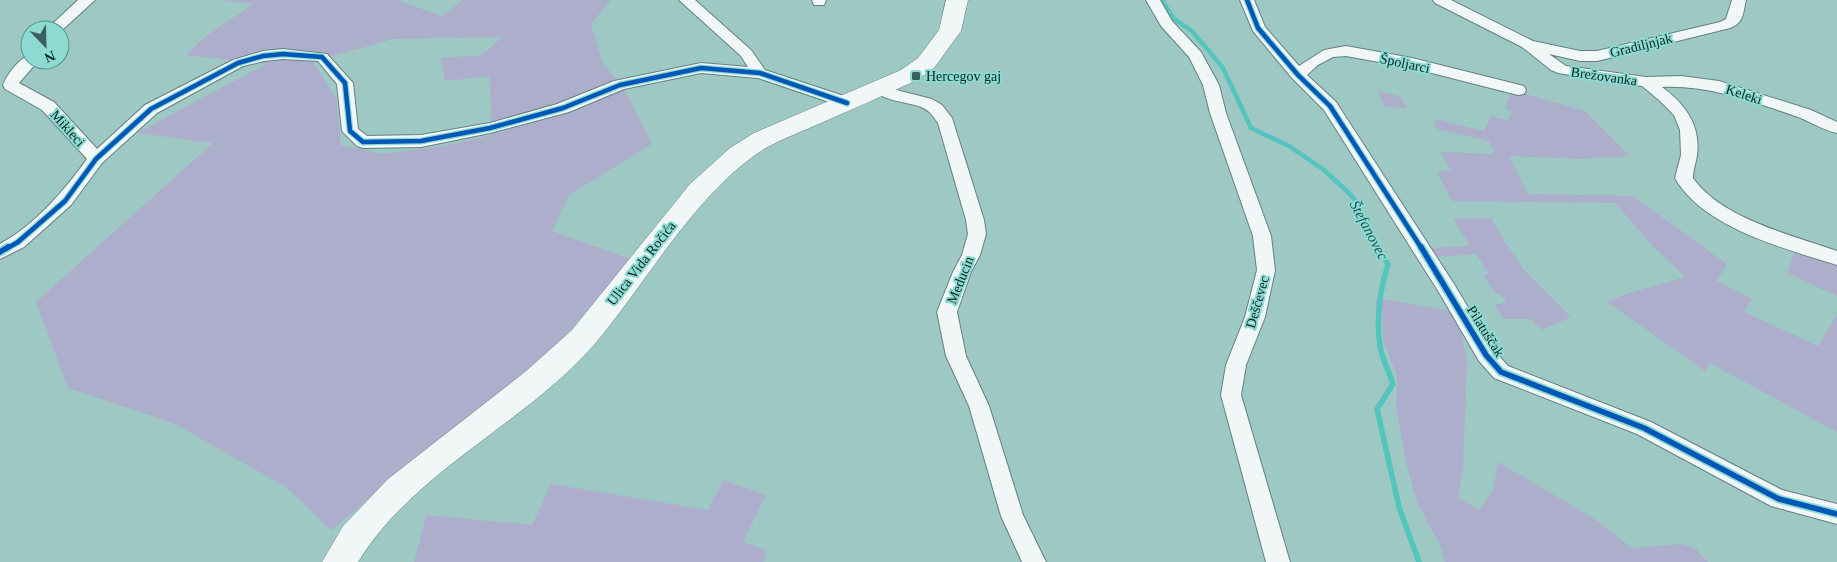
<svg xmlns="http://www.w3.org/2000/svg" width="1837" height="562" viewBox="0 0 1837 562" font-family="'Times New Roman',serif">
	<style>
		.green { fill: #acaecc; fill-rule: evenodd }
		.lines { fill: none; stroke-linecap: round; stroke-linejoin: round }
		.stream-far1 { stroke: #54c5be; stroke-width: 4.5 }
		.stream { stroke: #54c5be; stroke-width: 5.5 }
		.minor-casing { stroke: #63827f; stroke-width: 2 }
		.secondary-casing { stroke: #63827f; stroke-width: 1 }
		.minor { fill: #f0f7f6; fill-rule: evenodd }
		.secondary { fill: #f0f7f6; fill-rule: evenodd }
		.cycleway-far1-casing { stroke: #8cdad2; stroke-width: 7 }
		.cycleway-casing { stroke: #8cdad2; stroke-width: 9 }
		.cycleway-far1 { stroke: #0057b8; stroke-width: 4.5 }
		.cycleway { stroke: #0057b8; stroke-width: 5.5 }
		.poi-dot { fill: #3b5f5d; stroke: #8cdad2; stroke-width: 2 }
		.labels { text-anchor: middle; stroke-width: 4; stroke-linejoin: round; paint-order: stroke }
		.street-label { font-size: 14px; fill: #052725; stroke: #8cdad2 }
		.poi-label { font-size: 14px; fill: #052725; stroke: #8cdad2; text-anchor: start }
		.water-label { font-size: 15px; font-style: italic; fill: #1d5652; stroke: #8cdad2 }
	</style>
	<rect width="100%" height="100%" fill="#9ec8c4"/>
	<!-- green -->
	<path class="green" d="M221,0H397L442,16L463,0H611L591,24L602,61L627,94L652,144L569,195L552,231L630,259L559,343L331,530L286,487L173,423L68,388L36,302L213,143L137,133L266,64L186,55L206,36L253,4ZM502,37L482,55L440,58L445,81L489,76L492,135L449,145L382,154L341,145L336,98L313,61L394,39Z
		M1512,90L1585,111L1630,156L1583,159L1509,156L1528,194L1633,196L1727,264L1717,281L1752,299L1744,312L1818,346L1837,315V432L1710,363L1705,371L1607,302L1626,294L1685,277L1651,244L1615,203L1452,201L1437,172L1451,171L1441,152L1494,154L1489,141L1436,129L1434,119L1484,131L1491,116L1507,121L1512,111L1505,109Z
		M1378,91L1400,96L1407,108L1384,107Z
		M1453,218H1491L1505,242L1523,269L1571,317L1541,330L1530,319H1503L1495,305L1507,302L1500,294H1496L1483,275L1489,274L1476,254L1434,257L1429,248L1470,246Z
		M1796,247L1837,260V296L1787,273Z
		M1376,298L1457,312L1467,361L1463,468L1458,498L1480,510L1493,490L1498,462L1593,518L1632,548L1679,544L1695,548L1708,562H1445L1440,545L1417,502L1406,462L1396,408L1397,377L1383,339L1382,309L1375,307Z
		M723,480L766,495L743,542L766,550L764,562H414L426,515L532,525L551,484L708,510Z"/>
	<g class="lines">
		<!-- stream-far1 -->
		<path class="stream-far1" d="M1162,0L1173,18L1192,31L1223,68L1251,128L1289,146L1324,170L1351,195L1358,204L1369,235L1378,249"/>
		<!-- stream -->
		<path class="stream" d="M1377,247L1388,264C1380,290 1376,319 1380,346C1382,359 1389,372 1393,384L1377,409L1399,507L1419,562"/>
		<!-- minor casing -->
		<g class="minor-casing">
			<path id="minor" d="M78,0H95L60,32L46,30Z
				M679,0H695L751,50L765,70L853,99L855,103L853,107L847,108L758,78L701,73L624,89L569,112L490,133L421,147L363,148L357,146L342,131L337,84L318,61L283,59L264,61L243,66L157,113L102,163L71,205L24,247L0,259V244C36,224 63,192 87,159L42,110L5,89L3,85C7,75 19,58 30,55V60H39L19,83L54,102L97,149L145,105L233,60L263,51L283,49L327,54L353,83L358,129L367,136L421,135L490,123L557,104L614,81L701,63L748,67L741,56Z
				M812,0H826L824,5H814Z
				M1146,0H1160L1172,21L1201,52L1219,85L1226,113L1271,236L1275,270L1265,317L1246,365L1241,395L1290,562H1266L1221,395L1226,365L1245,317L1257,270L1253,236L1210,113L1203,85L1189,57L1161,26Z
				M1240,0H1254L1265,27L1299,66L1324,50L1346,46L1412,58L1524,86L1526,90L1524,94L1518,95L1412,68L1346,56L1333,57L1318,65L1307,75L1336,102L1454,284L1493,349L1508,366L1651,422L1782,490L1837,504V524L1771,506L1637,434L1494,378L1479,361L1440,294L1324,110L1292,78L1253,31Z
				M1433,0H1451L1533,41L1580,51H1597L1720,22L1726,19L1732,0H1746C1743,13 1744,23 1730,28L1597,61H1580L1549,54L1566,66L1646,77L1681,76L1719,81L1811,110L1837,122V133C1823,130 1811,122 1798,117C1754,102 1710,85 1662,87C1685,104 1701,125 1697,155C1696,163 1693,170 1693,178C1722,219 1792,235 1837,251V265C1786,249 1703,228 1675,178L1681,155L1680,130L1674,115L1659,100L1642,86L1558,73L1551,70L1522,47L1435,3Z
				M881,83L900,91L932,99L942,105L952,118L984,220L986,234L980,255L971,272L957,312L966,356L989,406L1023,515L1046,562H1022L1001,516L969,406L946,356L937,312L953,272L962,255L968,234L966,220L938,123C933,116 929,110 921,107C906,101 882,102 873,88L875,84Z"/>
		</g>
		<!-- secondary casing -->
		<g class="secondary-casing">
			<path id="secondary" d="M946,0H968L961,31L934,68L917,80C883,96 848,111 814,126C791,136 766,145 747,161C684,211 645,285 593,346C523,425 414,471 358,562H322L343,526L388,479L525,372L572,330L690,184L730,148L754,133L901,70L918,58L939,30Z"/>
		</g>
		<!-- minor -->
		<use href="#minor" class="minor"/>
		<!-- secondary -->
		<use href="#secondary" class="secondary"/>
		<!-- cycleway-far1 casing -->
		<g class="cycleway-far1-casing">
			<path id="cycleway-far1" d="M1247,0L1258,28L1298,75L1330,106L1422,249
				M6,249L18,242L65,201L96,159L151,109L238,63L263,56L283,54L322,57L345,83L350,131L363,142L421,141L490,128L563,108L620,85L701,68L760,73L847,103"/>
		</g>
		<!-- cycleway casing -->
		<g class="cycleway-casing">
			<path id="cycleway" d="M1421,247L1486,355L1501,372L1644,428L1779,499L1837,514
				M0,252L8,247"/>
		</g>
		<!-- cycleway-far1 -->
		<use href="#cycleway-far1" class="cycleway-far1"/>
		<!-- cycleway -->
		<use href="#cycleway" class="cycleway"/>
	</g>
	<!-- markers -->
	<rect class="poi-dot" x="911" y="71" width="10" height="10" rx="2.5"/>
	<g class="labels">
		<!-- street labels -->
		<g class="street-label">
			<text transform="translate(1641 45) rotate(-14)" y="5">Gradiljnjak</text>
			<text transform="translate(1405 63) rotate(12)" y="5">Špoljarci</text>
			<text transform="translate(1604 76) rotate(8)" y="5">Brežovanka</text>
			<text transform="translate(1744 94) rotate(18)" y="5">Keleki</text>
			<text transform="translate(68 128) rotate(48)" y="5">Mikleci</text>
			<text transform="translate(641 263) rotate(-52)" y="5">Ulica Vida Ročića</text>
			<text transform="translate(960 280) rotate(-68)" y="5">Meducin</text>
			<text transform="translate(1257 302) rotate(-74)" y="5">Deščevec</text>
			<text transform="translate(1486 331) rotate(58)" y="5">Pilatuščak</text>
		</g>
		<!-- poi labels -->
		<g class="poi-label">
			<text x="926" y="81">Hercegov gaj</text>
		</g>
		<!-- water labels -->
		<g class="water-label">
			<text transform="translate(1369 230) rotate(62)" y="5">Štefanovec</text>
		</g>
	</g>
	<!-- north arrow -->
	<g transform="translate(45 45) rotate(157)"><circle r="24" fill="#8cdad2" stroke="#56928d"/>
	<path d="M0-4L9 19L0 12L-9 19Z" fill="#3b5f5d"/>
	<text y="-8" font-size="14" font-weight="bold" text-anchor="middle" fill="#052725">N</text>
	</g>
</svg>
